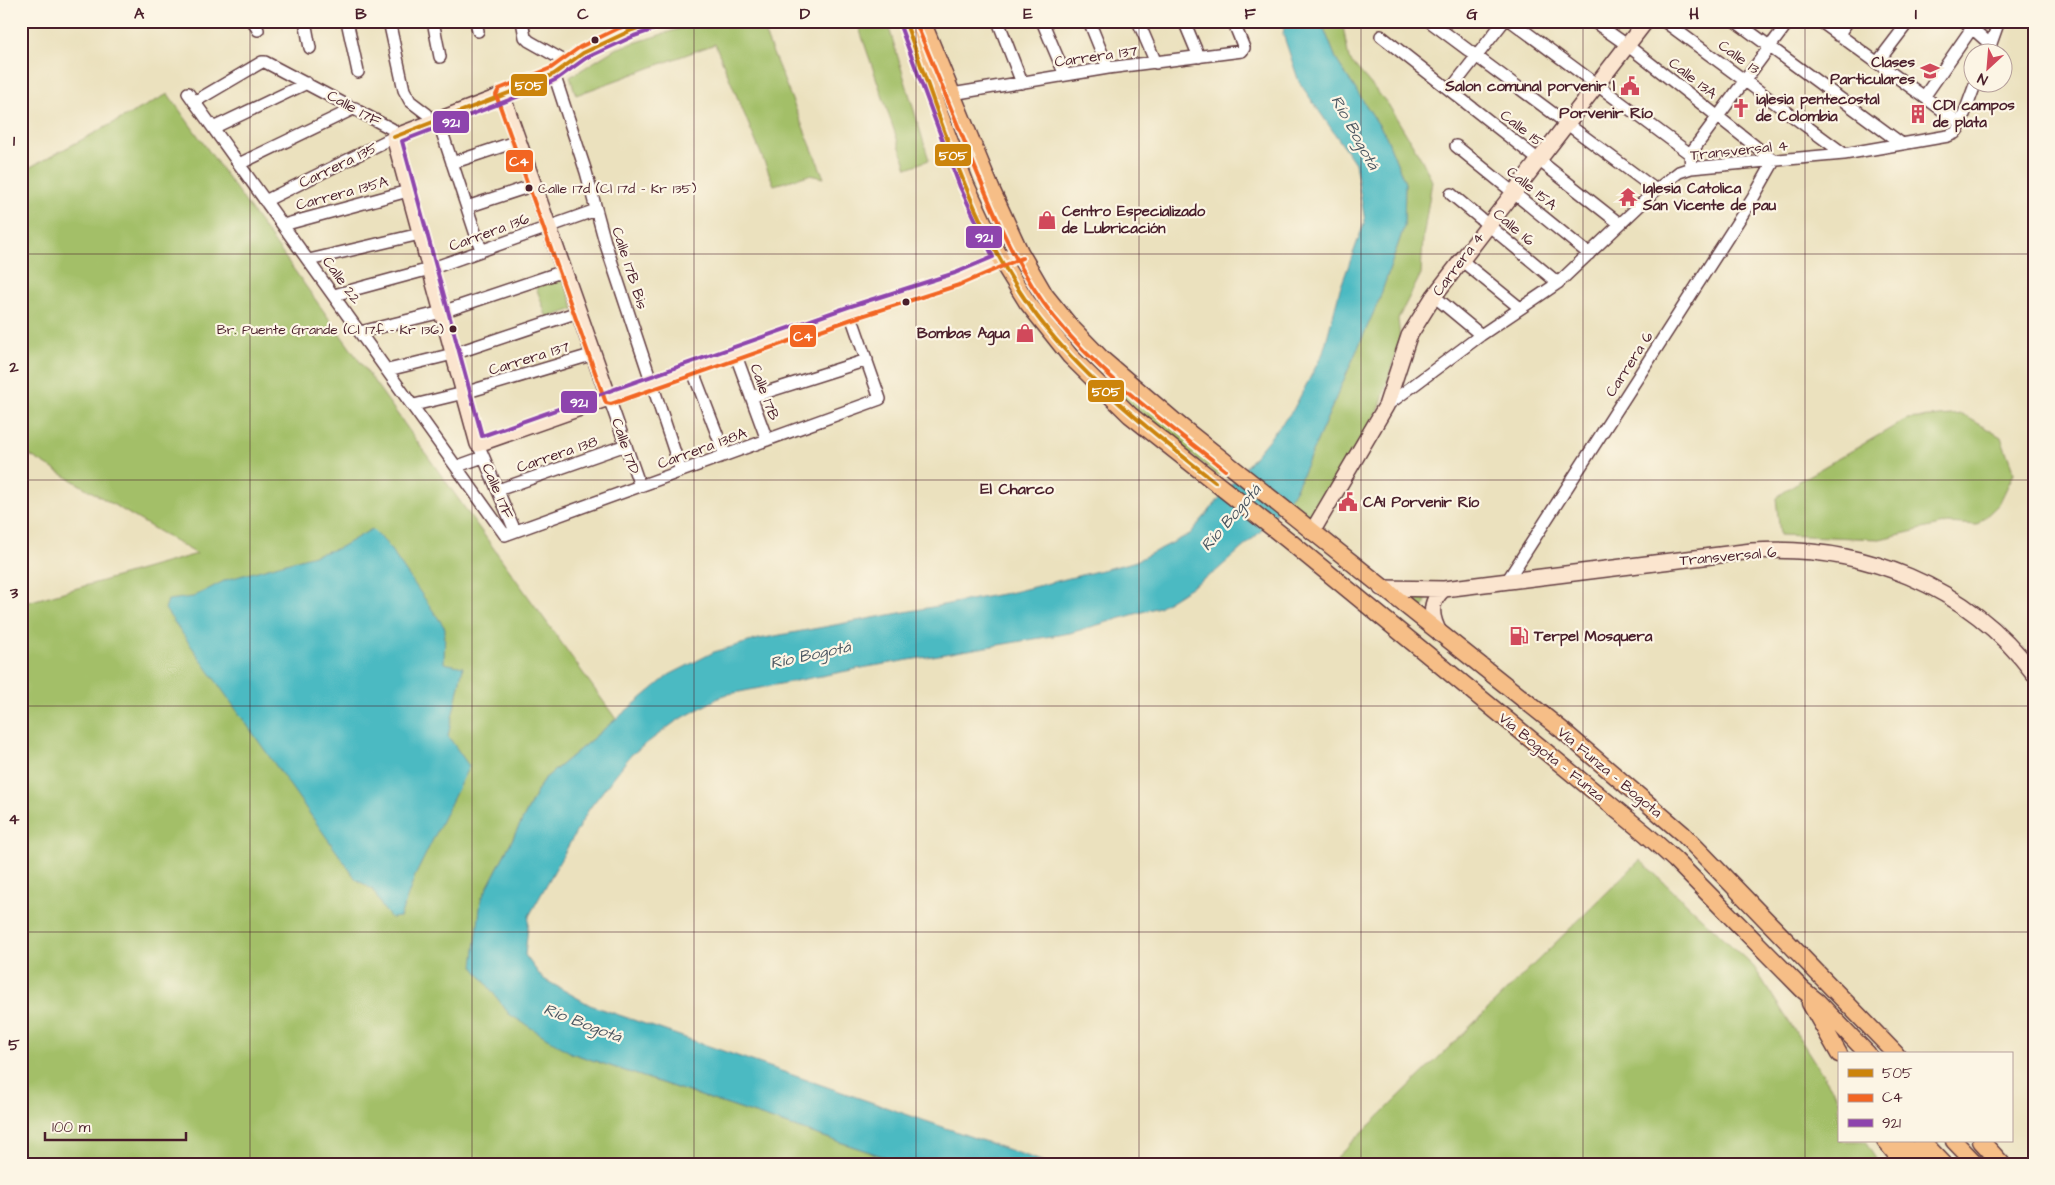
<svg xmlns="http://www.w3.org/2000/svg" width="2055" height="1185" viewBox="0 0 2055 1185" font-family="'Architects Daughter',sans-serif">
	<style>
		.green { fill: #a3bf67; stroke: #766f49 }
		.water { fill: #4bbac2; stroke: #4a6c76 }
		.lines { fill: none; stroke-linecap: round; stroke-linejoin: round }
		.street-casing { stroke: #623c41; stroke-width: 14 }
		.secondary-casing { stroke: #623c41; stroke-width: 18 }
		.primary-casing { stroke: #623c41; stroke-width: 19 }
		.street { stroke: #fff; stroke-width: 11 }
		.secondary { stroke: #fbe5cf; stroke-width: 15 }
		.primary { stroke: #f6be87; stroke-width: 16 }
		.bus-1-casing { stroke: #fcf5e5; stroke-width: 8 }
		.bus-2-casing { stroke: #fcf5e5; stroke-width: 8 }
		.bus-3-casing { stroke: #fcf5e5; stroke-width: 8 }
		.bus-1 { stroke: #cc840b; stroke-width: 4 }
		.bus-2 { stroke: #f26522; stroke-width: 4 }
		.bus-3 { stroke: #8e44ad; stroke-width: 4 }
		.grid { fill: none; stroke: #4a1f2b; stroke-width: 1; stroke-opacity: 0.55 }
		.bus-dot { fill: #4a1f2b; stroke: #fcf5e5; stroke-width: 2 }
		.labels { text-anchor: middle; stroke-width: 4.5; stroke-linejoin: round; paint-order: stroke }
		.bus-label { font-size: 14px; fill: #4a1f2b; stroke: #fcf5e5; text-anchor: start }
		.street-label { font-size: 15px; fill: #4a1f2b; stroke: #fcf5e5 }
		.poi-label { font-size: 15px; font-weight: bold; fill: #4a1f2b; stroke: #fcf5e5; text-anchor: start }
		.neighbourhood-label { font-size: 16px; font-weight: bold; fill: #4a1f2b; stroke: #fcf5e5 }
		.water-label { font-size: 16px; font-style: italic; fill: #4a5560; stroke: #fcf5e5 }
		.line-badge { stroke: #fcf5e5; stroke-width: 2 }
		.badge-label { font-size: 14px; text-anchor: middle; font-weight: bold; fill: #fff }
		.neatline { fill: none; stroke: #4a1f2b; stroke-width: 2 }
		.grid-label { font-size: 16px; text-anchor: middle; font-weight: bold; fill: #4a1f2b }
	</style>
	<rect width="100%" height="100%" fill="#fcf5e5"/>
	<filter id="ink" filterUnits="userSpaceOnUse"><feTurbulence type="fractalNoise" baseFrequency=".02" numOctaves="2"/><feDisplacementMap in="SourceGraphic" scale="10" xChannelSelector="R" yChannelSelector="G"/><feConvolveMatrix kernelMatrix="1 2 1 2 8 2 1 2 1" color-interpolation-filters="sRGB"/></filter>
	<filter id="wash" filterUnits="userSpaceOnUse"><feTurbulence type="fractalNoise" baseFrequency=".0096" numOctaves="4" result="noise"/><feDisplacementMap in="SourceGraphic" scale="20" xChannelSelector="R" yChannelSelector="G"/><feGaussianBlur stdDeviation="1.12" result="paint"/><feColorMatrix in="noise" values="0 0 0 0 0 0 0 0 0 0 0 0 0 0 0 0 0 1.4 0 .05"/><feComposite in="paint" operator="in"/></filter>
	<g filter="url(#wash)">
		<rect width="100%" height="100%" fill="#ebe1be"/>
		<!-- green -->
		<path class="green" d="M704,21L763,29L824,178L809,175L774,185L715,44L576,95L570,77L615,49Z
			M863,21H887L929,160L907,168L857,22Z
			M1321,21H1342L1349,59L1388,104L1422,160L1432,181L1423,238L1421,274L1398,319L1400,338L1380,407L1311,523L1285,503L1295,491L1379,300L1404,227L1405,183L1386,136L1337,61Z
			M928,46L1009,235L1002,238L924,49Z
			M168,94L616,719L543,780L481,900L571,1053L906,1164H21V604L197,554L21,450V172Z
			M562,274L574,309L547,318L535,284Z
			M1049,312L1107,372L1101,376L1046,315Z
			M1128,391L1224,469L1218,476L1121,397Z
			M1962,414L2001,437L2014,473L1999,504L1977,525L1948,523L1880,539L1780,535L1776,498L1799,481L1907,419Z
			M1428,593L1423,609L1407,595Z
			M1640,860L1754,967L1839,1100V1141H1865L1880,1164H1330Z"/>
		<!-- water -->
		<path class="water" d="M1285,21H1321L1337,61L1386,136L1405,183L1404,227L1379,300L1295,491L1258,534L1215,572L1159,607L1070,633L867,667L724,695L675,722L631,755L589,809L529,916L525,955L542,978L590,1005L1050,1164H906L571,1053L509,1014L473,966L481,900L543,780L669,675L714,652L759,639L1013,592L1134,562L1190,534L1293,410L1323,353L1340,289L1365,221L1355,163L1299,82L1283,34Z
			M372,529L386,543L445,628L444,663L463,667L448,736L469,766L415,876L400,917L391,918L382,907L373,890L356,879L165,609L168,600L193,597L226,580L339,548Z"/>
	</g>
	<g filter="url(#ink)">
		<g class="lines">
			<!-- street casing -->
			<g class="street-casing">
				<path id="street" d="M253,21L258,30
					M305,21L310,48
					M347,21L358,72
					M389,21L404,90L410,101L427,114
					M433,21L440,57
					M476,21L478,31
					M522,21L525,37L529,41L568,63
					M998,21L1022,83
					M1042,21L1065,75
					M1089,21L1108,68
					M1138,21L1156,63
					M1184,21L1199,57
					M1429,21L1656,190
					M1511,21L1690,154L1691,168
					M1593,21L1627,45L1774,161
					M1664,21L1844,154
					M1735,21L1902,144
					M1820,21L1960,123
					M1964,21L1991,45
					M1838,35L1848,21
					M1381,36L1620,224
					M1988,52L1999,21
					M1877,63L1909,21
					M554,74L586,172L605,242L681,471
					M1450,90L1504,21
					M188,93L505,535L880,399L850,313
					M952,94L1108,68L1242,51L1244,48L1233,21
					M1924,97L1972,28
					M194,102L262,62H265L392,129L394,137L265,201
					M438,120L481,250
					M213,128L307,83
					M1456,146L1589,254
					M1690,154L1789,21
					M452,163L518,141
					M239,164L355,108
					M1451,194L1558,283
					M467,207L534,185
					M283,225L408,191
					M309,260L420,234
					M1461,260L1520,308
					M334,295L430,269L596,210
					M1434,296L1481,335
					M360,332L442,312L564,271
					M735,353L767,440
					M692,369L725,455
					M388,370L453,354L578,312
					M751,397L867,360
					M609,398L640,486
					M414,405L464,393L594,354
					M1386,406L1481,335L1558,283L1656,190L1679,172L1691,168L1844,154L1948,136L1955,133L1959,128L1976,82
					M478,444L515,531
					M458,466L483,457
					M498,490L626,445
					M1507,581L1753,198L1774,161"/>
			</g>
			<!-- secondary casing -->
			<g class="secondary-casing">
				<path id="secondary" d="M658,21L632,30L583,53L554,74L527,86L394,137L478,444L850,313L957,279L1020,252
					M502,95L609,398
					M1312,532L1386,406L1409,336L1434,296L1646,21
					M1381,588L1444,589L1752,551C1861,544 1968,585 2034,674
					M1440,634C1431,618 1428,602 1444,589"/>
			</g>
			<!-- primary casing -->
			<g class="primary-casing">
				<path id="primary" d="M905,21L966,185L1001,260L1027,302L1070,356L1130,415L1288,540L1646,834L1675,860L1803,990L1818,1002L1868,1054
					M922,21L992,191L1020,252L1045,295L1070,326L1103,360L1179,425L1562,730L1683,834L1896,1054
					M1810,1003L1839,1054
					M1885,1141L1904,1164
					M1902,1141L1924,1164
					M1922,1141L1944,1164
					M1954,1141L1976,1164
					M1981,1141L2002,1164"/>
			</g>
			<!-- street -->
			<use href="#street" class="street"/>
			<!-- secondary -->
			<use href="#secondary" class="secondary"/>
			<!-- primary -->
			<use href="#primary" class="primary"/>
			<!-- bus-1 casing -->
			<g class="bus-1-casing">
				<path id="bus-1" d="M905,21C944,127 975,241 1047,329C1095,388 1156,435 1215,482
					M394,137L527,86L554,74L583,53L632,30L657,21"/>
			</g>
			<!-- bus-2 casing -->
			<g class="bus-2-casing">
				<path id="bus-2" d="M639,21L619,28L580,47L551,68L499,89L496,95L606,403L611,404L852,319L959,285L1022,258
					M916,23C935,69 953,114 972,160C994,214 1017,270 1054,317C1102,377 1165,422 1225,470"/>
			</g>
			<!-- bus-3 casing -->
			<g class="bus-3-casing">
				<path id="bus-3" d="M660,27L634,36L586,58L557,79L530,92L402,141L482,436L848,307L955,273L993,257L960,187L899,23"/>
			</g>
			<!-- bus-1 -->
			<use href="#bus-1" class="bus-1"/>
			<!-- bus-2 -->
			<use href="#bus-2" class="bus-2"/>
			<!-- bus-3 -->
			<use href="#bus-3" class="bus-3"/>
		</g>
	</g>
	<!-- grid -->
	<path class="grid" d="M250,21V1164M472,21V1164M694,21V1164M916,21V1164M1139,21V1164M1361,21V1164M1583,21V1164M1805,21V1164M21,254H2034M21,480H2034M21,706H2034M21,932H2034"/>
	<!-- icons -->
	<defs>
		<g id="school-bare" transform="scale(1.5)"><path d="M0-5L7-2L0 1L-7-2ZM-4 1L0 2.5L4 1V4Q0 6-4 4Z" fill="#d1495b" stroke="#fcf5e5" stroke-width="2.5" paint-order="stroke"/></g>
		<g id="civic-bare" transform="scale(1.5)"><path d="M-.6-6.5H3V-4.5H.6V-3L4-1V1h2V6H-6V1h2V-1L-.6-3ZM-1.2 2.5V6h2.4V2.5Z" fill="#d1495b" stroke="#fcf5e5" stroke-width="2.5" paint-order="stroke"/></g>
		<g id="church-bare" transform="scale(1.5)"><path d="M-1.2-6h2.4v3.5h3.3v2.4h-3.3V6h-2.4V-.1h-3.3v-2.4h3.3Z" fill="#d1495b" stroke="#fcf5e5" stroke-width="2.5" paint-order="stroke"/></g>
		<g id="building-bare" transform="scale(1.5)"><path d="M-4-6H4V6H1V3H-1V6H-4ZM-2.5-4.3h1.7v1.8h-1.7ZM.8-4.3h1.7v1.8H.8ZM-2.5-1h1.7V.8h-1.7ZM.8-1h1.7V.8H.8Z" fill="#d1495b" stroke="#fcf5e5" stroke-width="2.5" paint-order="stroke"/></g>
		<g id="temple-bare" transform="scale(1.5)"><path d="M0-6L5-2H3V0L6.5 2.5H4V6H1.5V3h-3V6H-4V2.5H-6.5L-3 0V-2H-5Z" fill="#d1495b" stroke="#fcf5e5" stroke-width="2.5" paint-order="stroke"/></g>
		<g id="shop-bare" transform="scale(1.5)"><path d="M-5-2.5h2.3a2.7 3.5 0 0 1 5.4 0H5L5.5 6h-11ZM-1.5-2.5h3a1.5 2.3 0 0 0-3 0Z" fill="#d1495b" stroke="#fcf5e5" stroke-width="2.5" paint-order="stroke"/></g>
		<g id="fuel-bare" transform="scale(1.5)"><path d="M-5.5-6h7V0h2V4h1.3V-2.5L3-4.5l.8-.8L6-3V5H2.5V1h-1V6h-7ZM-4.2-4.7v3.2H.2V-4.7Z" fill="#d1495b" stroke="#fcf5e5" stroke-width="2.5" paint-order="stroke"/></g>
	</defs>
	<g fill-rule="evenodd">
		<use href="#school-bare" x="1930" y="71"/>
		<use href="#civic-bare" x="1630" y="86"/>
		<use href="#church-bare" x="1741" y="108"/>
		<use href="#building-bare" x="1918" y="114"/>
		<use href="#temple-bare" x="1628" y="197"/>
		<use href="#shop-bare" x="1047" y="220"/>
		<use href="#shop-bare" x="1025" y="333"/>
		<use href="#civic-bare" x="1348" y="502"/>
		<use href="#fuel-bare" x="1519" y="636"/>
	</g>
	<!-- markers -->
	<g class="bus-dot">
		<circle cx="595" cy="40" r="4.5"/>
		<circle cx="529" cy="188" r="4.5"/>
		<circle cx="906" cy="302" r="4.5"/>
		<circle cx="453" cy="329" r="4.5"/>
	</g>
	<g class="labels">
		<!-- bus labels -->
		<g class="bus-label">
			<text x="538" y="193">Calle 17d (Cl 17d - Kr 135)</text>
			<text x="444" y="334" text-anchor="end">Br. Puente Grande (Cl 17f - Kr 136)</text>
		</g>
		<!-- street labels -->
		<g class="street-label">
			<text transform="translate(1096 56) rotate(-8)" y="5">Carrera 137</text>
			<text transform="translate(1739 57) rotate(36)" y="5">Calle 13</text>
			<text transform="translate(1693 78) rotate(38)" y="5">Calle 13A</text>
			<text transform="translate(354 108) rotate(29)" y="5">Calle 17F</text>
			<text transform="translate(1522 128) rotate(38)" y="5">Calle 15</text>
			<text transform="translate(1739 150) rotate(-6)" y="5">Transversal 4</text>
			<text transform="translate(338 165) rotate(-26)" y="5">Carrera 135</text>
			<text transform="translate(1532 188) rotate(39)" y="5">Calle 15A</text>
			<text transform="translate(342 193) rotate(-15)" y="5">Carrera 135A</text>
			<text transform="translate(1514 227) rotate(40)" y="5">Calle 16</text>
			<text transform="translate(489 232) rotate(-20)" y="5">Carrera 136</text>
			<text transform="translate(1458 264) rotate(-53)" y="5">Carrera 4</text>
			<text transform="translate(630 268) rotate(72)" y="5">Calle 17B Bis</text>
			<text transform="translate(342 280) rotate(54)" y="5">Calle 22</text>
			<text transform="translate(529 358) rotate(-17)" y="5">Carrera 137</text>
			<text transform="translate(1629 364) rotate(-57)" y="5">Carrera 6</text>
			<text transform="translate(765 392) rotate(70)" y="5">Calle 17B</text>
			<text transform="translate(626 446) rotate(71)" y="5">Calle 17D</text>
			<text transform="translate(702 448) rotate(-20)" y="5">Carrera 138A</text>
			<text transform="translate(557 454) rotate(-19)" y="5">Carrera 138</text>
			<text transform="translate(498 491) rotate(67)" y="5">Calle 17F</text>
			<text transform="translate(1728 556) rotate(-5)" y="5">Transversal 6</text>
			<text transform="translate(1552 757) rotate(39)" y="5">Vía Bogota - Funza</text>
			<text transform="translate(1610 772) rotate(40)" y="5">Vía Funza - Bogota</text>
		</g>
		<!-- poi labels -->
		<g class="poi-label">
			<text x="1915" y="67" text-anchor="end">Clases<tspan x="1915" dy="17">Particulares</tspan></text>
			<text x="1615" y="91" text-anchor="end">Salon comunal porvenir l</text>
			<text x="1756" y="104">iglesia pentecostal<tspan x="1756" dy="17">de Colombia</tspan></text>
			<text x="1933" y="110">CDI campos<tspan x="1933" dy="17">de plata</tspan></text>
			<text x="1643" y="193">Iglesia Catolica<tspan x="1643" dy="17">San Vicente de pau</tspan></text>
			<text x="1062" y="216">Centro Especializado<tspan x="1062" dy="17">de Lubricación</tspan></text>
			<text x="1010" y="338" text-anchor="end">Bombas Agua</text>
			<text x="1363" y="507">CAI Porvenir Río</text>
			<text x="1534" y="641">Terpel Mosquera</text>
		</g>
		<!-- neighbourhood labels -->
		<g class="neighbourhood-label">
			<text x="1606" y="118">Porvenir Río</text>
			<text x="1017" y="494">El Charco</text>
		</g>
		<!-- water labels -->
		<g class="water-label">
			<text transform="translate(1356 132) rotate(61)" y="6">Río Bogotá</text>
			<text transform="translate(1230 517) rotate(-49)" y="6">Río Bogotá</text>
			<text transform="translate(810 654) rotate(-12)" y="6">Río Bogotá</text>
			<text transform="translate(583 1022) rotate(21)" y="6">Río Bogotá</text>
		</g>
	</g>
	<g class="line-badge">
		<rect x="510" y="73" width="38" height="24" rx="5" fill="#cc840b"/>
		<rect x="432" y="110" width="38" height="24" rx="5" fill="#8e44ad"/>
		<rect x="934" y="143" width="38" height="24" rx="5" fill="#cc840b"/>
		<rect x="505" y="149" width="29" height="24" rx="5" fill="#f26522"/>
		<rect x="965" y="225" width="38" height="24" rx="5" fill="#8e44ad"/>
		<rect x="789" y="324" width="28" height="24" rx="5" fill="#f26522"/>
		<rect x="1087" y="379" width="38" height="24" rx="5" fill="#cc840b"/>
		<rect x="560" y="390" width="38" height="24" rx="5" fill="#8e44ad"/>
	</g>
	<g class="badge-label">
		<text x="529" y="90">505</text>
		<text x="451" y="127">921</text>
		<text x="953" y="160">505</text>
		<text x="519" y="166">C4</text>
		<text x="984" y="242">921</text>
		<text x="803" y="341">C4</text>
		<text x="1106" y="396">505</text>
		<text x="579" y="407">921</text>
	</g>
	<!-- margin -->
	<rect width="2055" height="1185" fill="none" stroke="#fcf5e5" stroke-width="55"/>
	<!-- legend -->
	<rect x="1838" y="1052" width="175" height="90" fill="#fcf5e5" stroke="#b59f9b"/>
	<rect x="1848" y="1069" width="25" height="8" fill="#cc840b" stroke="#b59f9b"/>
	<text x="1882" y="1078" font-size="15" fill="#4a1f2b">505</text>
	<rect x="1848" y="1094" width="25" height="8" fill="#f26522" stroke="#b59f9b"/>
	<text x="1882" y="1102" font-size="15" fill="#4a1f2b">C4</text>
	<rect x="1848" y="1119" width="25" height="8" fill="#8e44ad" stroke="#b59f9b"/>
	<text x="1882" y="1128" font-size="15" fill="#4a1f2b">921</text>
	<!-- north arrow -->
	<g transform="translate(1988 68) rotate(206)"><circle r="24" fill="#fcf5e5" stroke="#b59f9b"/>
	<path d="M0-4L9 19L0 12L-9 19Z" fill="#d1495b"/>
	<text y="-8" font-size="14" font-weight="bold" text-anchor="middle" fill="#4a1f2b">N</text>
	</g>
	<!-- scale -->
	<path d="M45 1132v8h141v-8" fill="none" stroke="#4a1f2b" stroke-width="2.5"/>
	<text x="52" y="1132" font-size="15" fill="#4a1f2b" stroke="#fcf5e5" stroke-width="4" paint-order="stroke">100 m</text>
	<rect x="28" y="28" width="2000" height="1130" class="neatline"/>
	<g class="grid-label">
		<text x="139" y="19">A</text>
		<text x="361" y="19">B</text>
		<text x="583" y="19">C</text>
		<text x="805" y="19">D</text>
		<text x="1028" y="19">E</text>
		<text x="1250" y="19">F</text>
		<text x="1472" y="19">G</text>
		<text x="1694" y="19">H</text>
		<text x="1916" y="19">I</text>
		<text x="14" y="146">1</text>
		<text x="14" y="372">2</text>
		<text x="14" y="598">3</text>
		<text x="14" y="824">4</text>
		<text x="14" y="1050">5</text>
	</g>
</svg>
